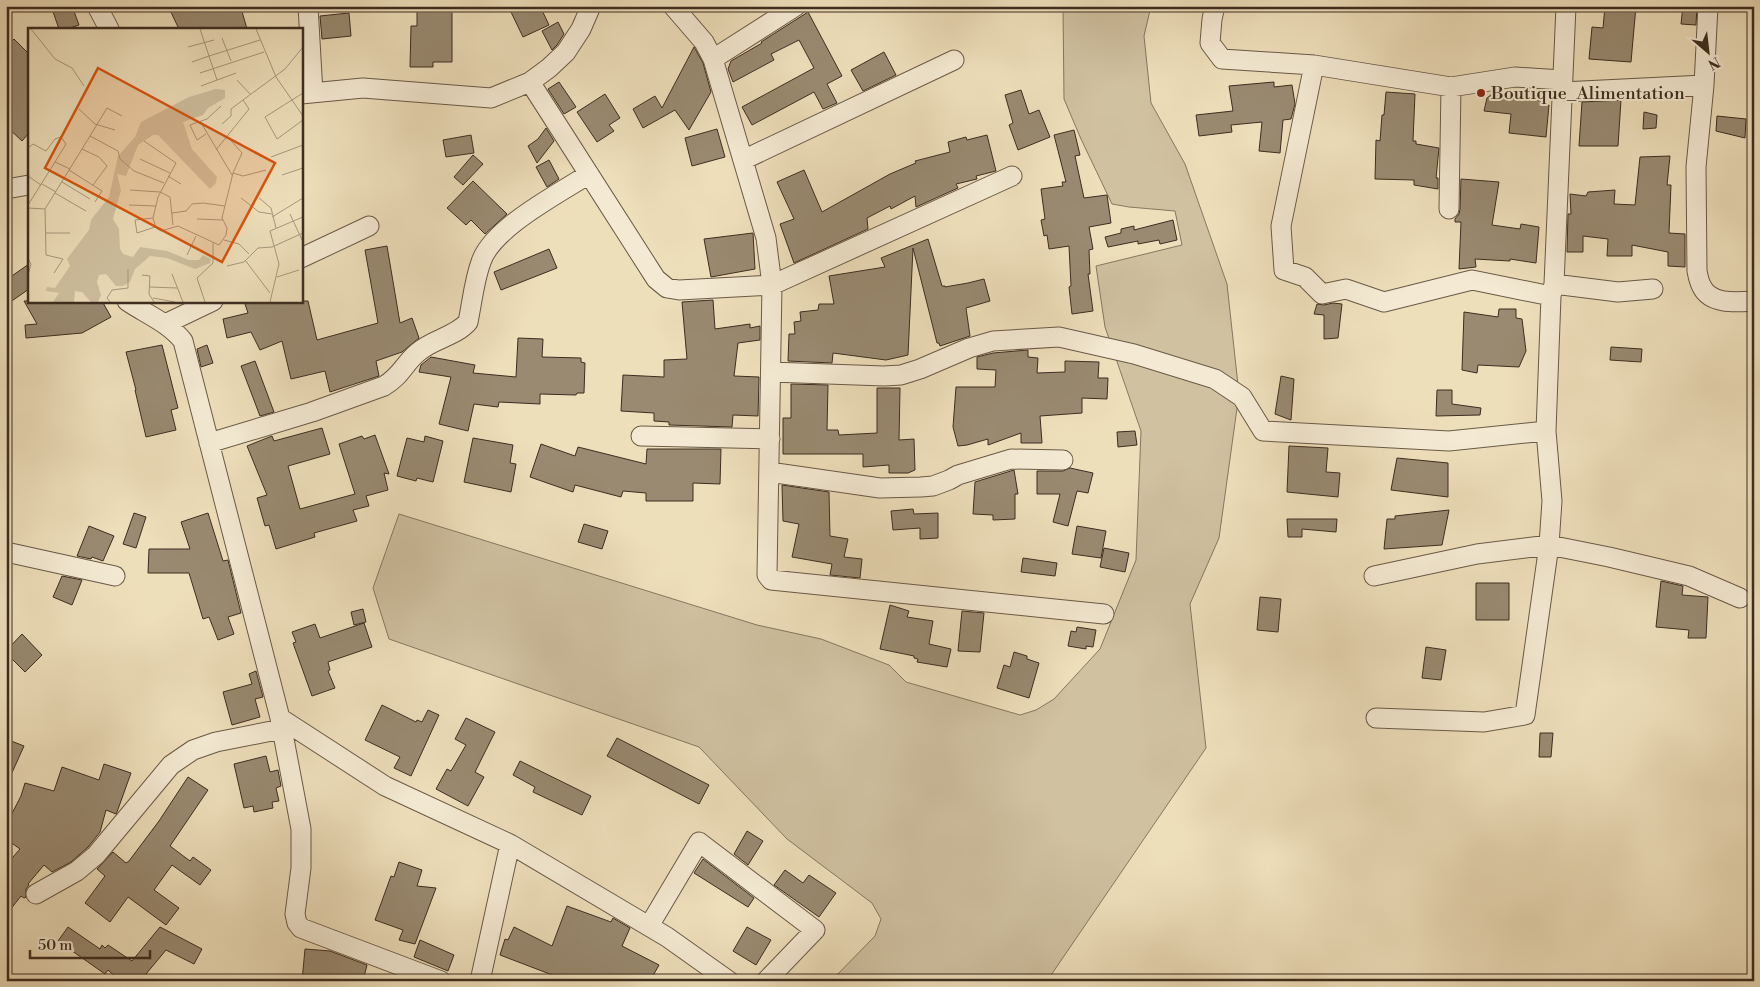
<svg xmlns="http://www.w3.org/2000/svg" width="1760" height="987" viewBox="0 0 1760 987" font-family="'Libre Bodoni',serif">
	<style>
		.green { fill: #d0c1a1; stroke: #867760 }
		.building { fill: #998a71; stroke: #3d2d20 }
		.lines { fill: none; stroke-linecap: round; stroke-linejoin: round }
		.minor-casing { stroke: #695a47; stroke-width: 21 }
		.minor { stroke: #f4ead3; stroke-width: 19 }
		.poi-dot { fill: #8f2418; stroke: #f4ead3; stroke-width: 2 }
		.labels { text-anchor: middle; stroke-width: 4; stroke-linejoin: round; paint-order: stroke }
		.poi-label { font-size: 18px; fill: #3d2d20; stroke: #f4ead3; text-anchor: start }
		.inset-road { fill: none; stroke: #a7987d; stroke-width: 1 }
		.view { fill: #d7550e; fill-opacity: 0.15; stroke: #d7550e; stroke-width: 2.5 }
		.inset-edge { fill: none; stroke: #3d2d20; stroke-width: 2.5 }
	</style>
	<rect width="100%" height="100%" fill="#eedfbb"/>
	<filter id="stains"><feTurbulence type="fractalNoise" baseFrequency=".004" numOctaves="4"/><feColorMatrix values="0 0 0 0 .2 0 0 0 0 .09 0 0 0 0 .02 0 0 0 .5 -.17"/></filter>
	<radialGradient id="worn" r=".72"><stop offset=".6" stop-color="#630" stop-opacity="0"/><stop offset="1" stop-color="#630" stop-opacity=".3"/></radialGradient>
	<!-- green -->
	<path class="green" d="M1063,6H1151L1144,36L1151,103L1185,164L1227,284L1239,394L1219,538L1190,604L1206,748L1047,981H831L875,936L881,919L872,903L787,839L699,747L389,639L373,588L399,514L757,625L821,639L889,665L906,682L1020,715L1036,710L1054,699L1100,649L1136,560L1141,431L1105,327L1096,266L1182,245L1175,211L1129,207L1112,204L1081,139L1064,99Z"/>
	<!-- building -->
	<path class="building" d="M51,6H72L79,25L67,29H59Z
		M168,6H195L198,11L216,6H236L237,9L241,8L247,29H179Z
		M417,6H446V11H452V62H433V67H410L411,26H417Z
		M518,6H540L549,25L523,37L510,10Z
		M1605,6H1636L1631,62L1589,59L1592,27L1603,28Z
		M1683,6H1697L1696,25L1681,24Z
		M808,12L842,76L827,84L837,103L823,109L814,92L752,125L742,107L814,68L799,40L771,54L774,60L733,82L728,69L731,61L762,43L761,42Z
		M349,13L351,36L322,39L320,16Z
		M558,22L564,34L557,45L552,50L542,31Z
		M14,39L29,54V133L22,141L6,126V47Z
		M694,47L703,63L711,92L689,130L675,110L643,128L633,109L655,96L662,108Z
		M884,52L896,75L863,91L851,70Z
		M559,82L576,107L564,114L548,89Z
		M1274,82V87L1292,85L1295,104L1291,119L1283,120L1280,153L1259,151L1262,122L1231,125L1232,132L1199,136L1196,115L1233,111L1229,86Z
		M1021,90L1029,114L1039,110L1050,137L1018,150L1009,125L1013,123L1005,95Z
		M1386,92L1415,94L1413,141H1416V144L1439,148L1436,178H1438V189L1414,185V180L1375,179L1376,140L1380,141L1382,115H1384Z
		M605,94L620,118L609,125L614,131L597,142L577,112Z
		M1492,94L1502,95V97L1544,101V104L1549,105L1546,137L1509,133L1511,114L1484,111L1487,98Z
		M1621,100L1618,146H1579L1582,102Z
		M1644,112L1657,115L1656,128L1643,129Z
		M1717,116L1746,119L1745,138L1716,131Z
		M546,128L554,141L537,163L528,146L538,139Z
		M717,129L725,157L692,166L685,138Z
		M1074,130L1080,155L1075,156L1084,198L1107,195L1111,223L1089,227L1093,249L1089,250L1090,274H1088L1093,311L1072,314L1069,287L1071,286L1069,246L1049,249L1047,235L1044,236L1041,220L1045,219L1041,189L1063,186L1062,182H1066L1054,135Z
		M471,135L474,153L446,157L443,140Z
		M987,135L996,171L976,176L977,179L956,184L958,188L916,207L915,196L891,209L890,206L867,218L868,229L794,263L780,224L794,219L777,182L804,170L822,212L890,174L916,163L915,161L950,152L948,142L966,137L967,140Z
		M473,155L483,164L463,185L454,177Z
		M1670,156L1667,185H1671L1669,233L1685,234V267L1668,266V252L1632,245V256H1607L1608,239L1583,236V252H1567L1568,214H1571L1570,194L1586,196L1588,192L1615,190L1614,204L1635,205L1640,157Z
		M549,160L559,179L547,187L536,167Z
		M1461,179L1499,182L1492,225L1520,229L1521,224L1539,227L1536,263L1510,259V261L1475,259L1476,267L1459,269L1461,222H1455V219L1459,214L1460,209Z
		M473,181L507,214L485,234L471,220L466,225L447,208Z
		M1173,220L1177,240L1160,244L1159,240L1138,244V241L1108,247L1105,237L1121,233V229L1134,226V230Z
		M753,233L755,269L711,277L704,239Z
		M928,239L942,286H945V287L968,283L984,279L990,301L966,308L970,336L940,346L939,343H937L913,248L908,355L886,360L833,353L832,363L788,361L789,334H795L794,322L801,321L800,312L818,310L819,304H834L829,276L885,267L881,258Z
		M387,246L400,323L412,318L419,338L402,352L376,361L379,376L330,392L325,371L291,379L282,341L260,350L251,332L227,338L223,319L248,313L244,301H308L317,340L378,323L365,250Z
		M549,249L557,268L501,290L494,272Z
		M29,264V289L6,305V280Z
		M713,300L715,329L750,324V328L760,326V340L738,343L734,376L759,377L758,416L733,415L732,427L669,425V422L654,421V413L621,411L623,375L664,377V360L687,359L682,302Z
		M24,301H102L111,317L82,333L26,338L25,325L37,324Z
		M1333,303L1342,304L1338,338L1324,339V315L1314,314L1317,304L1324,305Z
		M1499,309H1516V318L1522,319L1526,351L1519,367L1478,365L1477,373L1462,370L1464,312L1498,317Z
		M518,338L543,339L542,357L581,358V362L585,363L584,393H577L576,395L540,394V404L499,402L498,407L474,404L468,431L439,424L451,377L419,372L421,365L431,357L475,365L473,373L516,377Z
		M162,345L178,408L171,410L176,430L146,437L135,390H136L126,352Z
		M207,345L213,363L201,367L197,349Z
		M1611,347L1642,349L1641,362L1610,360Z
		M1028,350V357L1038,358L1037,373L1065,372V361L1099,362L1098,378H1108L1107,399L1082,398V413L1040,416L1042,443H1021V433L988,445V439L967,445L958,446L953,427L956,387H995L996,370L977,369V357L993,353Z
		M255,361L274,412L260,416L241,366Z
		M1281,376L1294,379L1291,420L1275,414Z
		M791,384L828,385L827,430H838L839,435L877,433V388H900L899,440L914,439L915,470L908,473H889V465L863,467V454H783V418H791Z
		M1437,390H1452V404L1481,408L1480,415L1436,416Z
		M322,428L330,454L288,466L300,509L355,494L339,444L362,436L364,439L375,435L389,474L384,473L388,490L366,496L369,506L353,510L357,521L314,533L315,537L276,549L269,525L265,526L257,498L267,495L247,446L272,436L274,441Z
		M1135,431L1137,445L1118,447L1117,432Z
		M425,436L443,441L433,482L417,478L416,481L397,476L407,438L424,442Z
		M473,438L513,445L510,463L516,464L511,492L464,482Z
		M541,444L575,456L578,447L646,464L647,449H721L720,484L693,483V501H646V493L623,491L621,497L575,485L573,492L530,477Z
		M1289,446L1328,448L1326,472L1340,473L1338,497L1287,492Z
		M1397,458L1448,463V497L1391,490Z
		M1070,468L1093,473L1088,493L1077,491L1068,526L1053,522L1060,494H1037V471H1063Z
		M1014,470L1018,494H1015V519L993,520V515L973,514L975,482Z
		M782,485L829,492L830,536L848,539L844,557L862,559L860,578L830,575L832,564L792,557L799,524L783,521Z
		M913,509L914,514L938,513V538L920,539V528L893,530L891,511Z
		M1449,510L1442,545L1384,549L1387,519H1395V516Z
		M134,513L146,517L136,548L123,544Z
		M208,513L223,561L228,560L241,613L228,617L234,634L218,640L209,617L203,619L189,573H148L149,549H190L181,522Z
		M1287,519H1337L1336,532L1302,529V537H1288Z
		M584,524L608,531L602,549L578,542Z
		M89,526L114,536L103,561L92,557L91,559L77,556Z
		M1077,526L1106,531L1101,558L1072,554Z
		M1104,548L1129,553L1125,572L1100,567Z
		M1023,558L1057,563L1055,576L1021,572Z
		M62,576L82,580L72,605L53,597Z
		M1661,581L1683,586L1682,595L1708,597L1706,638H1688L1689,630L1656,627Z
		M1476,583H1509V620H1476Z
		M1260,597L1281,599L1278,632L1257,630Z
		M890,605L909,611L907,617L933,621L929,644L951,649L947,667L917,662L918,659L914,658V656L880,649Z
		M363,609L366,622L354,625L351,612Z
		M962,611L984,613L980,652L958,651Z
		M364,623L372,647L328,662L330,670L328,671L335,688L312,696L293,643L296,642L292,632L315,624L320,638Z
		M1077,627L1096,630L1093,647L1086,646V649L1068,646L1071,631L1076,632Z
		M22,634L42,655L25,672L6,653V651Z
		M1426,647L1446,650L1441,680L1422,678Z
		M1014,652L1027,656V659L1039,663L1029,698L997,688L1004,665L1010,667Z
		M256,671L263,697L255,699L260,717L232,725L223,692L252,684L249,674Z
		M382,705L416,722L417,720L422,722L428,710L439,715L411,776L394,768L400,757L365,740Z
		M466,718L495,732L475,772L484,777L468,806L436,789L447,769L451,771L466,745L455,739Z
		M1540,733H1553L1551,757H1539Z
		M617,738L709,785L699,804L607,756Z
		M6,739L24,746L6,786Z
		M266,756L270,772L278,770L281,786L276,788L279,801L272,802L273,808L254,812L253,806L244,808L234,764Z
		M520,761L591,796L582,815L533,792L535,787L513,775Z
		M104,764L131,773L117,812L116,814L106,810L100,832L88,847L71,862L52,872L44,865L28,884L29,885L26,889V897L24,898L21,896L6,915V865L20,849L6,839V825L21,796L25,783L54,791L62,767L99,780Z
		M188,777L208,790L170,846L190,861L193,857L211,870L200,885L172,865L154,890L179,908L166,925L128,897L110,922L85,903L105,876L97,869L113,852L126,863L129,861L159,821Z
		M747,831L763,841L748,865L734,854Z
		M703,859L754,898L748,907L694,873Z
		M399,862L422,870L417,886L436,888L415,944L399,940L403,930L375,920L391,876L394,877Z
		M785,870L803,883L809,875L836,893L819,917L774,885Z
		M567,906L611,922L613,918L630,928L622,946L659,965L650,981H568L500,955L505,939L508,940L514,927L552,946Z
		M68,927L100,949L102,945L105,948L108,945L132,961L160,927L202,949L194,964L166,950L146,974L153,981H120L108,970L105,974L58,941Z
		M747,927L771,940L756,965L733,951Z
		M420,940L454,955L448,971L414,957Z
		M305,949L330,951L367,965L363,981H302Z"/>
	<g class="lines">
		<!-- minor casing -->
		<g class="minor-casing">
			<path id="minor" d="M97,6L109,29
				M308,6L313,93
				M673,6L704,42L713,59L766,238L772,285L767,575L771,580L1104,614
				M1215,6L1212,19L1210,43L1222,59L1314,65L1451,87L1515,77L1562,80
				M713,59L796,6
				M1314,65L1281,226L1284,270L1305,277L1322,294L1346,289L1384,302L1472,280L1551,296
				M530,82L656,279L667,288L679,290L772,285L1012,176
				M1704,85L1696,167L1697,271C1698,276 1699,282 1702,287C1711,305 1737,302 1754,301
				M1562,92L1704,85L1708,6
				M301,94L363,88L491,98L530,82L549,68L566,52L581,29L591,6
				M743,160L954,60
				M6,189L29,185
				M1449,209L1451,87
				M301,258L369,226
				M1554,284L1618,292L1653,289
				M127,301C146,314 169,323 183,341L280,718L301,829V868L295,914L297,923L301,928L441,981
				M165,324L213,301
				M771,372L884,376L901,375L920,369L969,348L993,341L1059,337L1134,354L1215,379L1242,397L1263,431L1449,441L1546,431L1551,296L1554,284L1566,6
				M641,436L770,439
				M209,443L312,412L384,386C401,376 404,364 417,353C432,339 455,337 468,322C472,303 474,281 481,262C492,228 558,194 589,174
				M769,472L880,488L921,487L933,486L949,480L958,475L1011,459L1063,460
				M6,552L115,576
				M1374,576L1477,554L1549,545L1609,557L1689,576L1740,598
				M280,718L385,786L510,844L667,937L729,981
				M1376,718L1484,722L1525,715L1549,545L1552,501L1546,431
				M36,894L77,871L96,855L171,765L193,750L216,742L282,729
				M649,926L699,842L815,930L766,981
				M480,981L510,844"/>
		</g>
		<!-- minor -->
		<use href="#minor" class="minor"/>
	</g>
	<!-- markers -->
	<circle class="poi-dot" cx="1481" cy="93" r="5"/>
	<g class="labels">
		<!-- poi labels -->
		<g class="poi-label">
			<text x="1491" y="99">Boutique_Alimentation</text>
		</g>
	</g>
	<!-- overview -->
	<g transform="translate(28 28)">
		<rect width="275" height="275" fill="#eedfbb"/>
		<path d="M188,61L197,62V70L180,80L175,87L155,94L164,121L189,149L188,155L182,161L130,107H125L110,117L98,148L89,146L93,162L85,191L91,201L92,221L95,226L105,229L112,219L139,223L161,232H171L175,227L183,231L182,235L167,241L139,230L122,228L107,241L102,254L95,258H88L78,246L71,247L69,254L73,267L70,274H63L54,264L47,263L46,274H25L31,265L18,263L19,259L27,260L42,238L39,231L61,202L63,192L81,169L90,128L107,109L113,94L161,69Z" fill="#d0c1a1"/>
		<path class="inset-road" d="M3,1L27,31L44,40L56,58M172,1L189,52M228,1L248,49L275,88M194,10L203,33M160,19L186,12M181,28L232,12M164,34L181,28M172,45L236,24M209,52L223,67M173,58L208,45M275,65L237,89L249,111L275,92M51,81L67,96L87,102M172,93L204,147M194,96L203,88V81L215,72M178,106L169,112L162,97L179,91L193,78M62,108L79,80L94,88M116,113L148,135L130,169L125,190L128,200L133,203L150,198L191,217L198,207L199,200L194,190L205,145L214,125L199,108M0,120L5,116L18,123L27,111L33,109L38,116L27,134M54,121L71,129L79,138L65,157M188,122L221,81L215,72L257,41L275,19M243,129L275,117M112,131L142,145M41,142L74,163L67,174M205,145L215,148L238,142M254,147L275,140M0,148L13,157M140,148L153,156M34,154L62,171M14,156L28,164M102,162L132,164L142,169L145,197M27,165L58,183M213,170L231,184L244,186M231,170L243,180L248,200M0,177L27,134L42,141M101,177L128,178M0,180L17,181M144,185L158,183L164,176L175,175L197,178M262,186L275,214M244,189L275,170M125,190L107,192L109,205L127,199M169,191L195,192M17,205H42M196,212L211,216L221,226M159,227L168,208M0,231L3,236L0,247M217,232L242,265M199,238L216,234L230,220L244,219L275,205M26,245L35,231L18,227L17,181L62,108L90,123L92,131L106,143L136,155M144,246L155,274M114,247L122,248L121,266L126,274M249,249L271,242M122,259L149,260M125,270L147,274M82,274L79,270L84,262L100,260V241M177,274L169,250L185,235V215M242,274L251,236L242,203L275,189"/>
		<path class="view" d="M70,40L247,135L194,234L17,140Z"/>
		<rect width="275" height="275" class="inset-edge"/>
	</g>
	<!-- margin -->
	<rect width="1760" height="987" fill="none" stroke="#eedfbb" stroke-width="25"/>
	<rect x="8" y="8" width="1745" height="972" fill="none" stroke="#3d2d20" stroke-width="2.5"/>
	<rect x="12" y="12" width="1735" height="962" fill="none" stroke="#3d2d20"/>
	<!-- north arrow -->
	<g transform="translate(1708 52) rotate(152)" stroke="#f4ead3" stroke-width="4" paint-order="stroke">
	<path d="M0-4L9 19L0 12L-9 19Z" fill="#3d2d20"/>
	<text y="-8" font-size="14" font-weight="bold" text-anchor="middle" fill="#3d2d20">N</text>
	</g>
	<!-- scale -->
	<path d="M30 950v8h120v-8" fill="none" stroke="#3d2d20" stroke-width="2.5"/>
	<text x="38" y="950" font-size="15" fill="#3d2d20" stroke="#f4ead3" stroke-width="4" paint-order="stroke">50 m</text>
	<rect width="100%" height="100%" filter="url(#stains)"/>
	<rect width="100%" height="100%" fill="url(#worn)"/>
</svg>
